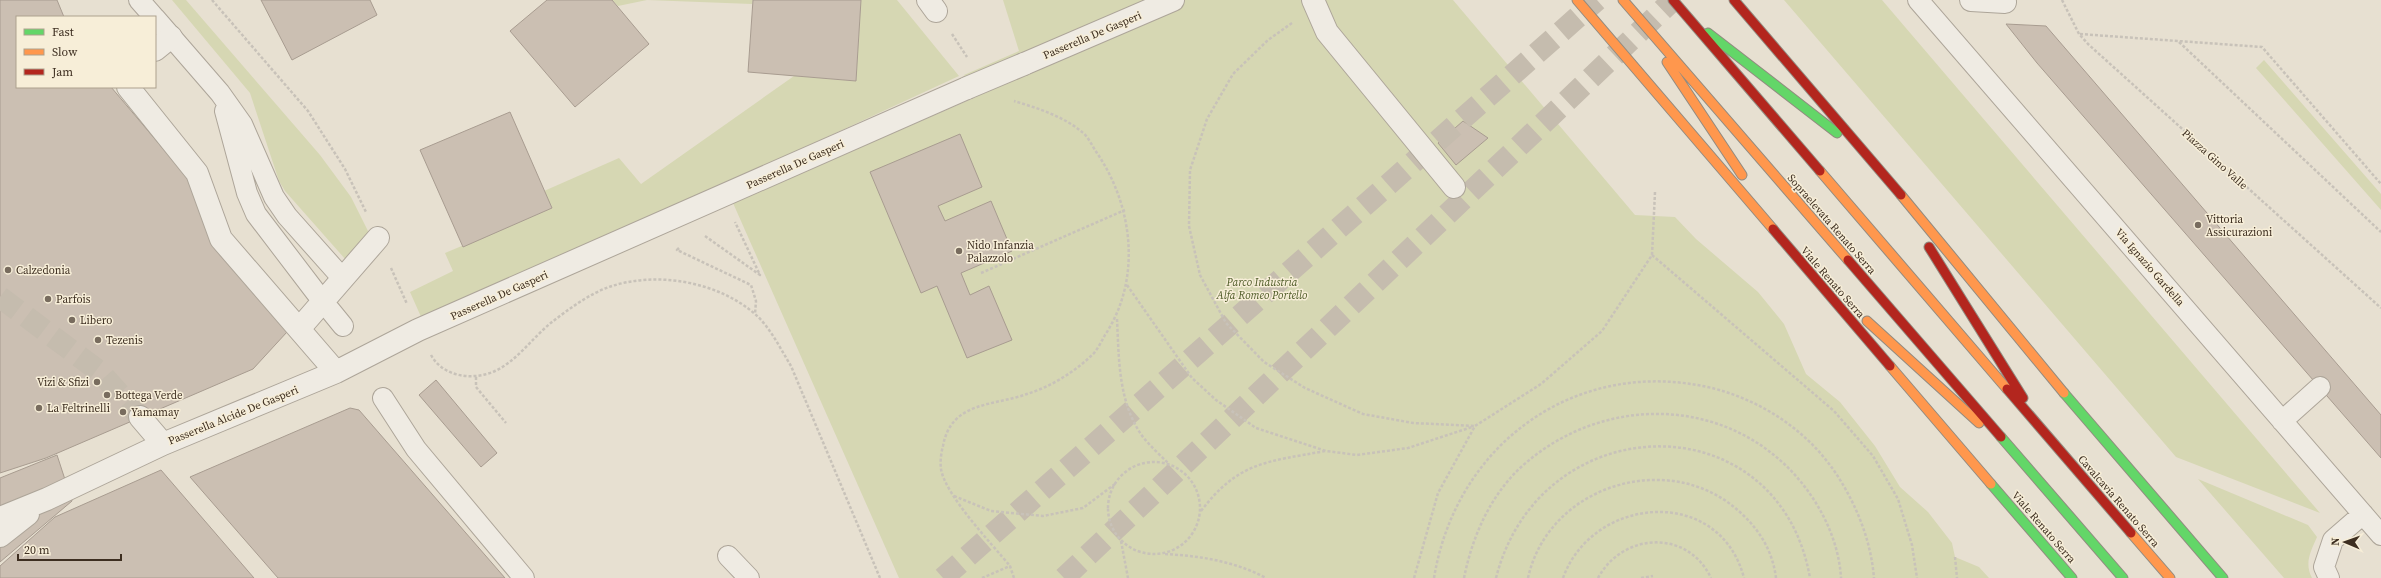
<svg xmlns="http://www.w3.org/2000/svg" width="2381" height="578" viewBox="0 0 2381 578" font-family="'Source Serif 4',serif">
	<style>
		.green { fill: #d6d7b3 }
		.building { fill: #cbbfb2; stroke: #a89c90 }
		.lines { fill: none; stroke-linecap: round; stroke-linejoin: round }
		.street-tunnel { stroke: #c5bcae; stroke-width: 22; stroke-dasharray: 22 11; stroke-linecap: butt }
		.highway-tunnel { stroke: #c5bcae; stroke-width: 22; stroke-dasharray: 22 11; stroke-linecap: butt }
		.lane-casing { stroke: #ada599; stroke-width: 22 }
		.street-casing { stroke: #ada599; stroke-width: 24 }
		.fast-casing { stroke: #928b80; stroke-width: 11 }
		.slow-casing { stroke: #928b80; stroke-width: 11 }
		.jam-casing { stroke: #928b80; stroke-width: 11 }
		.path { stroke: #c8c2b9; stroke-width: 2.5; stroke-dasharray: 3 2; stroke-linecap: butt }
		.lane { stroke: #efebe3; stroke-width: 20 }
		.street { stroke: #efebe3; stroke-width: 22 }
		.fast { stroke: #63d668; stroke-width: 9 }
		.slow { stroke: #ff974d; stroke-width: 9 }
		.jam { stroke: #b3261e; stroke-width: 9 }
		.street-bridge-casing { stroke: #ada599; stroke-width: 24; stroke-linecap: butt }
		.street-bridge { stroke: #efebe3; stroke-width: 22 }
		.poi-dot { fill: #786c5e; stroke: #f7eed8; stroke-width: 1.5 }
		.labels { text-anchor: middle; stroke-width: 3; stroke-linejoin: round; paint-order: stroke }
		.street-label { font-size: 11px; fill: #3d2e20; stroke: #f7eed8 }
		.poi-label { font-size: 11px; fill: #3d2e20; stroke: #f7eed8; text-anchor: start }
		.park-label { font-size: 11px; font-style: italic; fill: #4d5a26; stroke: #f7eed8 }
	</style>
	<rect width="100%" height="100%" fill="#e7e0d1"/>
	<!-- green -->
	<path class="green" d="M172,0H186L320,155L351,197L369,233L346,260L285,191L279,181L250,93Z
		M612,0H753L752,4L647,0L618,6Z
		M861,0H897L959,76L719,187L422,319L410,292L453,271L445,253L552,208L544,191L619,158L641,184L794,76L856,81Z
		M1003,0H1453L1635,215L1675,217L1696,239L1758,292L1784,324L1806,374L1840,402L1875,446L1900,487L1928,512L1952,543L1955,557L1979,567L1989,578H899L733,203L976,97L964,75L1019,51Z
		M1784,0H1882L2320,513L2176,457Z
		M2264,60L2381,194V210L2256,68Z
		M2198,479L2308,525L2317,537C2311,551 2304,563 2312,578H2284Z"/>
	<!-- building -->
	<path class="building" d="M0,0H57L64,17H17V87H111L187,177L287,332L253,369L46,458L0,473Z
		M261,0H370L377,15L292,60Z
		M547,0H612L649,44L575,107L510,31Z
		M753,0H861L856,81L748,72Z
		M2006,24L2046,26L2381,415V458L2037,63Z
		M510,112L552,208L463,247L420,150Z
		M1463,121L1488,138L1456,165L1438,143Z
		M960,134L982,187L938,206L945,221L991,201L1012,251L961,273L970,295L989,286L1012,340L967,358L937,286L921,293L870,172Z
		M436,380L497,453L481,467L419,395Z
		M350,408L359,410L505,578H278L190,477Z
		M57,455L72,501L0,562V478Z
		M161,470L254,578H0V566L55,517Z"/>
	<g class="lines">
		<!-- street-tunnel -->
		<path class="street-tunnel" d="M0,297L100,372L140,417"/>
		<!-- highway-tunnel -->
		<path class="highway-tunnel" d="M943,578L1597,0
			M1064,578L1673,0"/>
		<!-- lane casing -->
		<g class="lane-casing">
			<path id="lane" d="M139,0L154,17
				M1918,0L2381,535
				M155,18L220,93L242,124L274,197L287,216L336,271
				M225,111L247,193L256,214L317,294
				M330,310L343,326
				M383,398L416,449L524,578
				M2282,421L2320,387
				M728,556L749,578
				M2329,578L2324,567L2333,540L2363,514"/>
		</g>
		<!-- street casing -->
		<g class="street-casing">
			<path id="street" d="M928,0L936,11
				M1313,0L1327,32L1454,187
				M1971,0L2005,2
				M155,50L171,37
				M1024,64L1173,0
				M128,87L197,173L221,239L336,372
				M299,329L378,238
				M140,417L163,444
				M0,518L47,499L163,444L336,372L418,330L967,88
				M0,536L28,514"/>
		</g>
		<!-- fast casing -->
		<g class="fast-casing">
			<path id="fast" d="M1708,33L1837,133
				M2064,393L2223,578
				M2001,437L2123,578
				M1991,484L2072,578"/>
		</g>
		<!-- slow casing -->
		<g class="slow-casing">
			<path id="slow" d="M1577,0L1773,229
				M1623,0L1848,260
				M1667,62L1742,175
				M1820,171L2007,389
				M1901,195L2064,393
				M1867,321L1979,423
				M1890,366L1991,484
				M2131,533L2170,578"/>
		</g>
		<!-- jam casing -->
		<g class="jam-casing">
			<path id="jam" d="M1673,0L1820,171
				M1734,0L1901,195
				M1773,229L1890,366
				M1929,247L2023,398
				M1848,260L2001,437
				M2007,389L2131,533"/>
		</g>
		<!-- path -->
		<path class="path" d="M212,0L308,111L345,169L366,212
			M2062,0L2079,34L2088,44L2381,308
			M1292,23L1268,40L1233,74L1207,119L1190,170L1189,226L1200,275L1226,323L1264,362L1305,388L1363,414L1413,423L1475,426
			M952,34L967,57
			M2080,34L2262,47L2381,184
			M2179,42L2381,232
			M705,236L760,275L735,222
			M679,248L677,250L751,285L756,301L755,314
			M1652,255L1834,411L1873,456L1898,499L1912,545L1917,578
			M391,268L407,304
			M981,273L1125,210
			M1127,285L1192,378L1216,400L1256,428L1326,451L1357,455L1408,448L1472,427
			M1117,319C1119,359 1118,403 1143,437C1150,446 1160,455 1168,463
			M431,355C443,377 473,381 495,371C517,361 533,337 552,322C569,309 589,294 609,287C655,271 717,281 755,314C770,327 780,348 791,366L880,578
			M476,377V387L506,423
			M1108 508a46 46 0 1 1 92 0a46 46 0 1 1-92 0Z
			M954,496L991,511L1043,516L1083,508L1115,484
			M1201,511C1239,461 1267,462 1325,451
			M1121,541L1128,578
			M1165,554C1200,556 1234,561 1266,578
			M1955,557L1957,578
			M982,578L1010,566
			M1014,578L1010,566C992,544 945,495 941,469C940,463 941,453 943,446C951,401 994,406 1027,394C1050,387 1073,373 1091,356C1097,351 1101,342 1105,335C1142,279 1133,206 1097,153C1092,146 1088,136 1082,132C1063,116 1037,108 1014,101
			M1414,578L1438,493L1475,426L1541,384L1602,331L1652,255L1655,192
			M1434,578C1456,443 1577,356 1712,388C1763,401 1808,431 1837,475C1857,506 1871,541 1874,578
			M1464,578C1472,538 1489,498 1519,469C1600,393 1729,394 1801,482C1823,509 1839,543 1841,578
			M1496,578C1540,405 1779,400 1810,578
			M1528,578C1549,483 1674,447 1743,515C1761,532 1773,553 1776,578
			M1563,578C1593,495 1720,485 1744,578
			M1598,578C1623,532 1688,529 1711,578
			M1641,578L1653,576"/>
		<!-- lane -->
		<use href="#lane" class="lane"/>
		<!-- street -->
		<use href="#street" class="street"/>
		<!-- fast -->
		<use href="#fast" class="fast"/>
		<!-- slow -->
		<use href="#slow" class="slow"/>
		<!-- jam -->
		<use href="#jam" class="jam"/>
		<!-- street-bridge casing -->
		<g class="street-bridge-casing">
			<path id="street-bridge" d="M967,88L1024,64"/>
		</g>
		<!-- street-bridge -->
		<use href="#street-bridge" class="street-bridge"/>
	</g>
	<!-- markers -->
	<g class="poi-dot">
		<circle cx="2198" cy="225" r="4"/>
		<circle cx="959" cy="251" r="4"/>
		<circle cx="8" cy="270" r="4"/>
		<circle cx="48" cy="299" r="4"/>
		<circle cx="72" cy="320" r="4"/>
		<circle cx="98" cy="340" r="4"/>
		<circle cx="97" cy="382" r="4"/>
		<circle cx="107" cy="395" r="4"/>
		<circle cx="39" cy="408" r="4"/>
		<circle cx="123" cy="412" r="4"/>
	</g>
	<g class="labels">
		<!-- street labels -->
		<g class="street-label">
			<text transform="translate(1092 35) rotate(-23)" y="4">Passerella De Gasperi</text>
			<text transform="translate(2215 159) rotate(42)" y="4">Piazza Gino Valle</text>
			<text transform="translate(795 164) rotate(-24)" y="4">Passerella De Gasperi</text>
			<text transform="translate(1832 224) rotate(49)" y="4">Sopraelevata Renato Serra</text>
			<text transform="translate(2150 267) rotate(49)" y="4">Via Ignazio Gardella</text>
			<text transform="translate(1833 282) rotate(49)" y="4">Viale Renato Serra</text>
			<text transform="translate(499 295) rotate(-24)" y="4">Passerella De Gasperi</text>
			<text transform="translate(233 415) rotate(-22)" y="4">Passerella Alcide De Gasperi</text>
			<text transform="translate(2119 501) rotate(49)" y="4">Cavalcavia Renato Serra</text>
			<text transform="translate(2044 527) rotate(49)" y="4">Viale Renato Serra</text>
		</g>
		<!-- poi labels -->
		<g class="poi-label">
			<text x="2206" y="223">Vittoria<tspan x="2206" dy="13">Assicurazioni</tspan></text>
			<text x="967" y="249">Nido Infanzia<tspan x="967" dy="13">Palazzolo</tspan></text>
			<text x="16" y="274">Calzedonia</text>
			<text x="56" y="303">Parfois</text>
			<text x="80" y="324">Libero</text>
			<text x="106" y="344">Tezenis</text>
			<text x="89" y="386" text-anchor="end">Vizi &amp; Sfizi</text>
			<text x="115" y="399">Bottega Verde</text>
			<text x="47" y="412">La Feltrinelli</text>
			<text x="131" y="416">Yamamay</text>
		</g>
		<!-- park labels -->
		<g class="park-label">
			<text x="1262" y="286">Parco Industria<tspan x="1262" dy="13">Alfa Romeo Portello</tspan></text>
		</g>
	</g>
	<!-- legend -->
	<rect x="16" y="16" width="140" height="72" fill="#f7eed8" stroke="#ada18e"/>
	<rect x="24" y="29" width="20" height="6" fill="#63d668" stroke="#ada18e"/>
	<text x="52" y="36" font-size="12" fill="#3d2e20">Fast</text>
	<rect x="24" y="49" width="20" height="6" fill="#ff974d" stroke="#ada18e"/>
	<text x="52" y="56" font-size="12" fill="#3d2e20">Slow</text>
	<rect x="24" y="69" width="20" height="6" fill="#b3261e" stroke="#ada18e"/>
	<text x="52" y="76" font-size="12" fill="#3d2e20">Jam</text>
	<!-- north arrow -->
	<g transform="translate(2345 542) rotate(272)" stroke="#f7eed8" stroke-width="3" paint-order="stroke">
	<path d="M0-3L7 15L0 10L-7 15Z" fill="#3d2e20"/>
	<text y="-6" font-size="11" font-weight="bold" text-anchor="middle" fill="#3d2e20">N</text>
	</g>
	<!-- scale -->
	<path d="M18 554v6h103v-6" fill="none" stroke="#3d2e20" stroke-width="2"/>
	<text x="24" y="554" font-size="12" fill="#3d2e20" stroke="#f7eed8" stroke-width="3" paint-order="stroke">20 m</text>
</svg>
